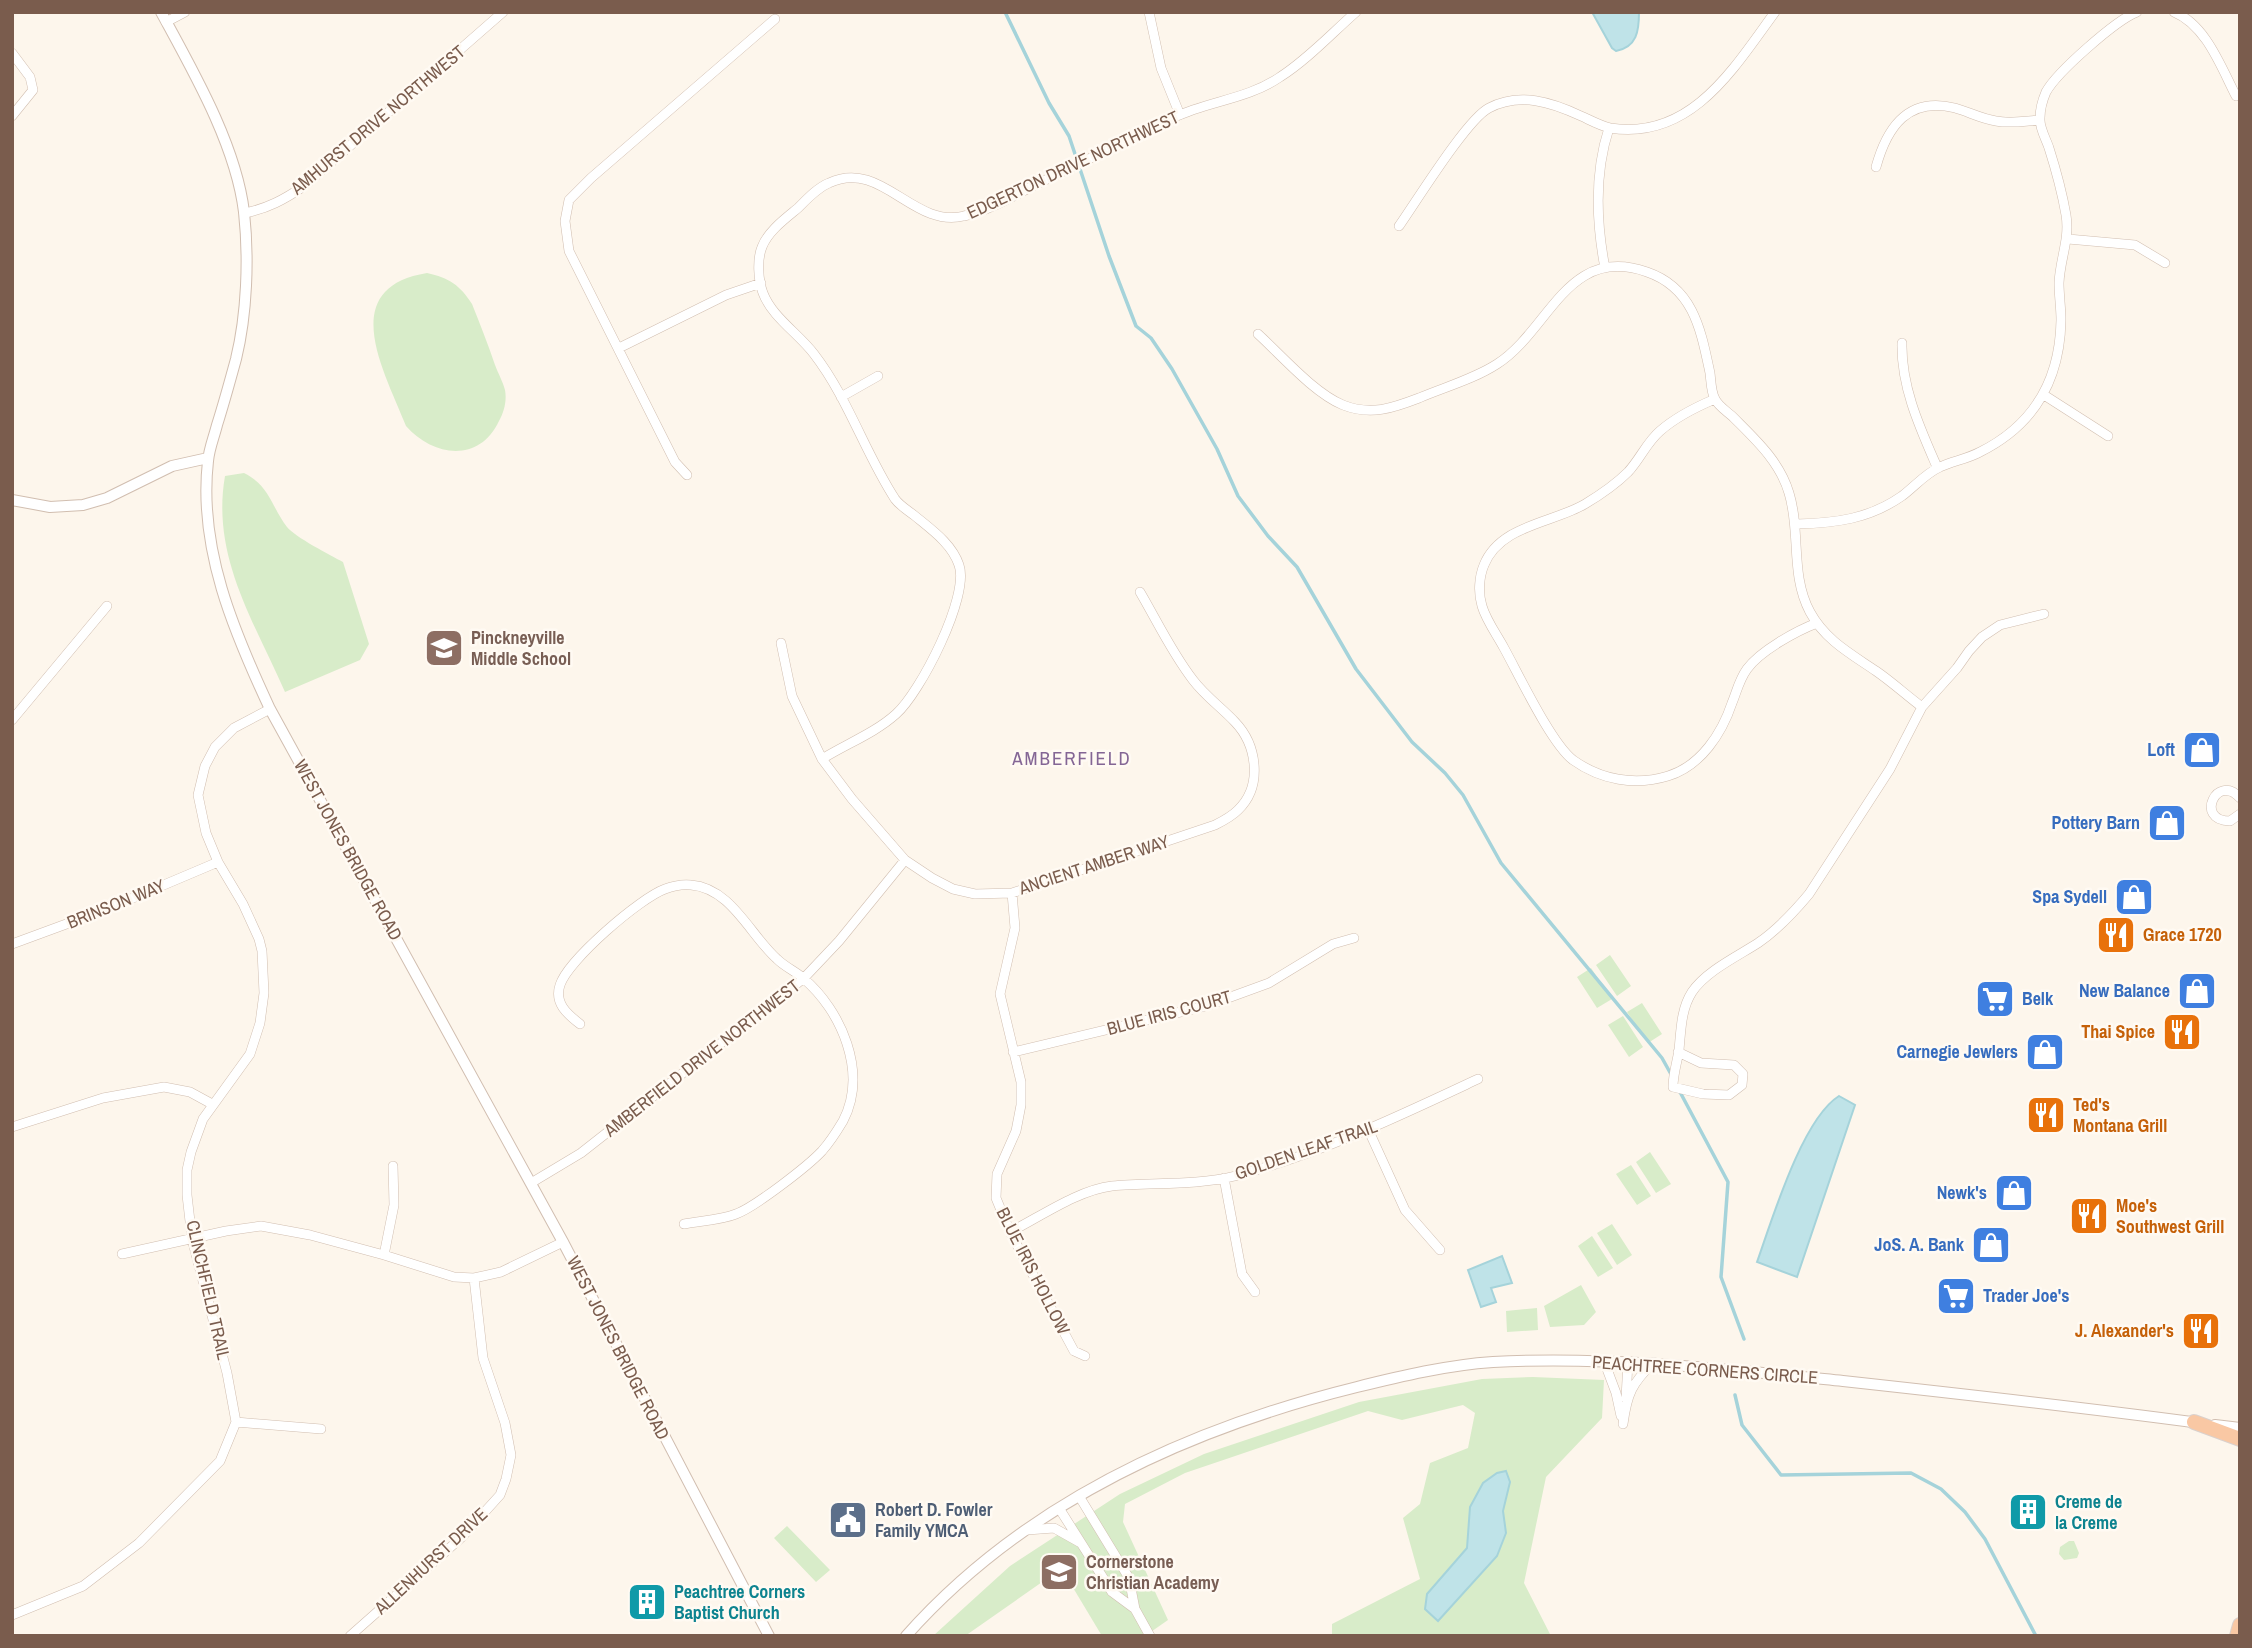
<svg xmlns="http://www.w3.org/2000/svg" width="2252" height="1648" viewBox="0 0 2252 1648" font-family="'Archivo Narrow',sans-serif">
	<style>
		.green { fill: #d8ecc9 }
		.water { fill: #bfe3e8; stroke: #a5d3da; stroke-width: 2 }
		.lines { fill: none; stroke-linecap: round; stroke-linejoin: round }
		.stream { stroke: #a5d3da; stroke-width: 3.5 }
		.minor-casing { stroke: #d1beb0; stroke-width: 10 }
		.tertiary-casing { stroke: #d1beb0; stroke-width: 12 }
		.trunk-casing { stroke: #dad1cd; stroke-width: 16 }
		.minor { stroke: #fff; stroke-width: 9 }
		.tertiary { stroke: #fff; stroke-width: 10 }
		.trunk { stroke: #f9c8a4; stroke-width: 14 }
		.labels { text-anchor: middle; stroke-width: 5; stroke-linejoin: round; paint-order: stroke }
		.street-label { font-size: 18px; fill: #7a5c4d; stroke: #fffaf3 }
		.education-label { font-size: 18px; font-weight: bold; fill: #785e54; stroke: #fffaf3; text-anchor: start }
		.shop-label { font-size: 18px; font-weight: bold; fill: #366cbe; stroke: #fffaf3; text-anchor: end }
		.food-label { font-size: 18px; font-weight: bold; fill: #c56008; stroke: #fffaf3; text-anchor: start }
		.culture-label { font-size: 18px; font-weight: bold; fill: #0d838f; stroke: #fffaf3; text-anchor: start }
		.service-label { font-size: 18px; font-weight: bold; fill: #4e5e75; stroke: #fffaf3; text-anchor: start }
		.neighbourhood-label { font-size: 19px; letter-spacing: 2px; fill: #846695; stroke: #fffaf3 }
	</style>
	<rect width="100%" height="100%" fill="#fdf6ec"/>
	<!-- green -->
	<path class="green" d="M427,273C449,278 460,285 472,304C480,324 488,344 495,365C498,373 503,382 505,390C507,401 504,412 499,421C479,464 432,456 406,426C385,372 335,288 427,273Z
		M244,473C270,486 271,506 287,527C295,537 330,555 343,562L369,644L360,660L285,692C254,621 211,556 225,476Z
		M1610,955L1631,986L1617,996L1596,965Z
		M1591,968L1612,999L1597,1008L1577,977Z
		M1642,1003L1662,1034L1648,1043L1627,1012Z
		M1623,1016L1643,1047L1629,1057L1608,1025Z
		M1650,1152L1671,1184L1656,1193L1636,1162Z
		M1631,1165L1651,1196L1637,1205L1616,1174Z
		M1612,1224L1632,1255L1617,1265L1597,1233Z
		M1592,1236L1613,1268L1598,1277L1578,1246Z
		M1581,1285L1596,1312L1584,1325L1550,1327L1544,1306Z
		M1537,1308L1538,1330L1507,1332L1506,1311Z
		M1533,1377L1604,1380L1602,1418L1546,1477L1524,1583L1551,1636H1332V1624L1420,1579L1403,1518L1420,1504L1430,1463L1468,1448L1475,1413L1463,1405L1402,1420L1368,1411L1185,1473L1125,1504L1123,1522L1168,1620L1145,1636H1102L1066,1576L1045,1580L965,1636H933L1010,1566L1120,1494L1204,1454L1359,1402L1482,1379Z
		M787,1526L830,1570L816,1582L774,1538Z
		M2069,1541H2074L2079,1553L2077,1558L2064,1560L2059,1554L2060,1547Z"/>
	<!-- water -->
	<path class="water" d="M1592,12H1639C1639,31 1637,47 1616,51L1612,48Z
		M1839,1096L1855,1105L1797,1277L1757,1262C1772,1220 1802,1119 1839,1096Z
		M1502,1256L1512,1283L1491,1288L1496,1302L1481,1307L1468,1270Z
		M1506,1471L1510,1482L1503,1511L1506,1533L1497,1556L1438,1621L1425,1609L1427,1594L1467,1548L1470,1507L1483,1483L1497,1473Z"/>
	<g class="lines">
		<!-- stream -->
		<path class="stream" d="M1005,12L1049,103L1069,136L1109,256L1136,326L1151,338L1172,369L1217,449L1238,496L1268,536L1297,567L1356,669L1412,742L1445,773L1463,795L1501,863L1662,1058L1672,1076
			M1680,1092L1728,1182L1721,1277L1744,1339
			M1735,1395L1742,1425L1781,1475L1911,1473L1941,1489L1965,1512L1985,1539L2036,1636"/>
		<!-- minor casing -->
		<g class="minor-casing">
			<path id="minor" d="M1149,12L1161,68L1180,115
				M2174,12C2206,25 2221,67 2236,96
				M166,22L185,12
				M12,53L30,77L33,90L12,116
				M1876,167C1887,127 1908,96 1955,108C1969,112 1982,119 1996,121C2010,124 2025,121 2039,120
				M244,213C267,209 285,199 304,186L503,12
				M1399,226C1416,202 1467,119 1489,108C1520,92 1551,102 1581,116C1590,120 1601,126 1610,128C1691,141 1734,68 1775,12
				M2068,239L2135,245L2165,263
				M1605,268C1596,221 1594,174 1609,128
				M1258,334C1282,356 1314,393 1343,405C1371,416 1393,408 1419,398C1445,387 1474,379 1497,364C1550,330 1567,244 1647,272C1694,288 1701,331 1710,373C1711,381 1711,392 1715,399C1718,406 1728,412 1734,418C1756,440 1780,462 1789,493C1801,532 1790,575 1810,612C1825,640 1851,654 1876,671C1892,682 1906,695 1922,707
				M1902,343C1901,387 1920,428 1937,467
				M619,348L726,295L761,283
				M2044,395L2108,436
				M841,397L878,376
				M1715,399C1696,407 1676,417 1660,431C1647,442 1640,459 1628,472C1616,484 1600,495 1585,504C1553,523 1500,525 1484,565C1479,577 1478,593 1482,606C1486,620 1497,635 1504,648C1519,675 1551,743 1573,760C1601,780 1635,786 1668,776C1701,766 1722,733 1732,703C1737,691 1739,680 1747,669C1760,651 1796,631 1817,623
				M687,475L675,462L569,251L565,221L569,200L591,178L775,19
				M1797,524C1836,523 1869,519 1902,496C1914,487 1926,473 1940,467C1953,461 1967,459 1980,452C2034,425 2060,380 2061,320C2061,308 2059,295 2059,283C2060,259 2070,239 2066,215C2062,192 2056,170 2049,148C2046,139 2039,127 2040,118C2040,110 2043,99 2046,92C2057,72 2116,20 2137,12
				M781,643L792,696L822,759L852,799L905,860L932,878L953,889L975,894L1012,893L1215,825C1223,821 1232,816 1238,810C1263,786 1257,745 1235,722C1222,708 1205,696 1193,680C1172,653 1157,621 1140,592
				M12,720L107,606
				M822,759C846,744 875,733 896,714C920,693 970,596 959,565C952,544 932,530 915,516C909,511 900,506 895,499C865,453 848,398 814,354C799,334 772,317 763,293C758,280 757,259 762,247C768,231 786,218 798,208C807,199 817,188 829,183C881,158 913,229 964,216C987,211 1010,198 1031,187C1079,164 1127,140 1175,117C1209,101 1248,99 1280,77C1307,60 1332,33 1356,12
				M2240,798C2217,772 2194,821 2230,821L2240,814
				M1012,893L1015,928L1000,994L1021,1082V1105L1016,1131L997,1174L996,1198L1010,1232L1074,1351L1085,1356
				M12,944L107,909L218,862
				M580,1024C567,1014 554,1003 560,985C568,960 640,898 665,889C673,886 682,884 691,885C731,888 750,935 777,959C785,967 795,971 803,978C842,1011 868,1073 843,1121C837,1131 830,1142 822,1151C808,1166 755,1207 736,1214C721,1220 700,1221 684,1224
				M1013,1052L1206,1006L1269,983L1333,944L1354,938
				M1678,1052L1701,1063L1734,1065L1743,1074L1742,1085L1729,1095L1703,1094L1673,1087C1673,1074 1677,1063 1679,1050C1681,1030 1681,1009 1692,992C1706,971 1738,956 1758,943C1777,930 1794,912 1809,894L1890,769L1922,707L1957,668L1969,651L1982,637L2000,625L2044,614
				M12,1127L103,1098L164,1087L190,1092L212,1104
				M1368,1129L1405,1210L1440,1250
				M1224,1178L1242,1274L1255,1292
				M531,1183L581,1153L804,978L839,941L905,860
				M1010,1232C1040,1217 1078,1190 1112,1186C1152,1182 1195,1186 1235,1176C1320,1154 1399,1116 1478,1079
				M122,1254L226,1231L261,1226L310,1235L384,1255L454,1277L474,1278L501,1272L563,1242
				M384,1255L394,1205L393,1166
				M1604,1361L1616,1393L1621,1416
				M1626,1398L1628,1362
				M236,1422L321,1429
				M1623,1424C1627,1394 1632,1383 1654,1362
				M1079,1496L1129,1578L1135,1609L1150,1636
				M1059,1508L1112,1592L1135,1609
				M1027,1530L1054,1528L1079,1542
				M12,1615L83,1586L139,1543L220,1461L236,1422L227,1373L192,1239L187,1195V1170L191,1152L203,1119L250,1054L260,1023L264,993L262,951L259,939L243,904L218,862L206,833L198,795L205,766L215,747L234,728L270,709
				M350,1636L462,1537L500,1495L506,1479L511,1455L505,1423L483,1358L474,1278"/>
		</g>
		<!-- tertiary casing -->
		<g class="tertiary-casing">
			<path id="tertiary" d="M161,12C193,71 236,145 244,212C249,258 247,314 236,359C230,381 224,403 217,425C214,437 209,449 208,461C198,548 234,632 270,709L563,1242L769,1636
				M12,500L50,507L83,505L107,498L172,466L208,458
				M2215,1425L2240,1428
				M906,1636C1024,1503 1187,1429 1357,1387C1401,1376 1448,1365 1493,1362C1610,1356 1726,1369 1843,1381C1962,1394 2080,1407 2199,1423"/>
		</g>
		<!-- trunk casing -->
		<g class="trunk-casing">
			<path id="trunk" d="M2194,1422L2240,1439
				M2237,1636L2240,1625"/>
		</g>
		<!-- minor -->
		<use href="#minor" class="minor"/>
		<!-- tertiary -->
		<use href="#tertiary" class="tertiary"/>
		<!-- trunk -->
		<use href="#trunk" class="trunk"/>
	</g>
	<!-- icons -->
	<defs>
		<g id="school-square" transform="scale(2.0125)"><rect x="-9" y="-9" width="18" height="18" rx="4" fill="#8d6e63" stroke="#fffaf3"/><path d="M0-5L7-2L0 1L-7-2ZM-4 1L0 2.5L4 1V4Q0 6-4 4Z" fill="#fff"/></g>
		<g id="shop-square" transform="scale(2.0125)"><rect x="-9" y="-9" width="18" height="18" rx="4" fill="#3f7fe0" stroke="#fffaf3"/><path d="M-5-2.5h2.3a2.7 3.5 0 0 1 5.4 0H5L5.5 6h-11ZM-1.5-2.5h3a1.5 2.3 0 0 0-3 0Z" fill="#fff"/></g>
		<g id="restaurant-square" transform="scale(2.0125)"><rect x="-9" y="-9" width="18" height="18" rx="4" fill="#e8710a" stroke="#fffaf3"/><path d="M-5-6h1v4h1v-4h1v4h1v-4h1v5L-1.5 .5V6h-2V.5L-5-1ZM5-6V6H3V1.5H1.5Q1.5-4 5-6Z" fill="#fff"/></g>
		<g id="supermarket-square" transform="scale(2.0125)"><rect x="-9" y="-9" width="18" height="18" rx="4" fill="#3f7fe0" stroke="#fffaf3"/><path d="M-6-5.5h2.5l.6 2H6L4.5 2H-2.5L-4.4-4H-6ZM-1.5 3.2a1.3 1.3 0 1 0 .1 0ZM3 3.2a1.3 1.3 0 1 0 .1 0Z" fill="#fff"/></g>
		<g id="building-square" transform="scale(2.0125)"><rect x="-9" y="-9" width="18" height="18" rx="4" fill="#0f9aa8" stroke="#fffaf3"/><path d="M-4-6H4V6H1V3H-1V6H-4ZM-2.5-4.3h1.7v1.8h-1.7ZM.8-4.3h1.7v1.8H.8ZM-2.5-1h1.7V.8h-1.7ZM.8-1h1.7V.8H.8Z" fill="#fff"/></g>
		<g id="civic-square" transform="scale(2.0125)"><rect x="-9" y="-9" width="18" height="18" rx="4" fill="#5c6f8a" stroke="#fffaf3"/><path d="M-.6-6.5H3V-4.5H.6V-3L4-1V1h2V6H-6V1h2V-1L-.6-3ZM-1.2 2.5V6h2.4V2.5Z" fill="#fff"/></g>
	</defs>
	<g fill-rule="evenodd">
		<use href="#school-square" x="444" y="648"/>
		<use href="#shop-square" x="2202" y="750"/>
		<use href="#shop-square" x="2167" y="823"/>
		<use href="#shop-square" x="2134" y="897"/>
		<use href="#restaurant-square" x="2116" y="935"/>
		<use href="#shop-square" x="2197" y="991"/>
		<use href="#supermarket-square" x="1995" y="999"/>
		<use href="#restaurant-square" x="2182" y="1032"/>
		<use href="#shop-square" x="2045" y="1052"/>
		<use href="#restaurant-square" x="2046" y="1115"/>
		<use href="#shop-square" x="2014" y="1193"/>
		<use href="#restaurant-square" x="2089" y="1216"/>
		<use href="#shop-square" x="1991" y="1245"/>
		<use href="#supermarket-square" x="1956" y="1296"/>
		<use href="#restaurant-square" x="2201" y="1331"/>
		<use href="#building-square" x="2028" y="1512"/>
		<use href="#civic-square" x="848" y="1520"/>
		<use href="#school-square" x="1059" y="1572"/>
		<use href="#building-square" x="647" y="1602"/>
	</g>
	<g class="labels">
		<!-- street labels -->
		<g class="street-label">
			<text transform="translate(378 120) rotate(-40)" y="6">AMHURST DRIVE NORTHWEST</text>
			<text transform="translate(1073 165) rotate(-25)" y="6">EDGERTON DRIVE NORTHWEST</text>
			<text transform="translate(348 850) rotate(61)" y="6">WEST JONES BRIDGE ROAD</text>
			<text transform="translate(1094 865) rotate(-18)" y="6">ANCIENT AMBER WAY</text>
			<text transform="translate(116 904) rotate(-22)" y="6">BRINSON WAY</text>
			<text transform="translate(1169 1013) rotate(-15)" y="6">BLUE IRIS COURT</text>
			<text transform="translate(702 1058) rotate(-38)" y="6">AMBERFIELD DRIVE NORTHWEST</text>
			<text transform="translate(1306 1150) rotate(-19)" y="6">GOLDEN LEAF TRAIL</text>
			<text transform="translate(1033 1271) rotate(63)" y="6">BLUE IRIS HOLLOW</text>
			<text transform="translate(208 1290) rotate(77)" y="6">CLINCHFIELD TRAIL</text>
			<text transform="translate(618 1348) rotate(63)" y="6">WEST JONES BRIDGE ROAD</text>
			<text transform="translate(1705 1370) rotate(4)" y="6">PEACHTREE CORNERS CIRCLE</text>
			<text transform="translate(431 1561) rotate(-43)" y="6">ALLENHURST DRIVE</text>
		</g>
		<!-- education labels -->
		<g class="education-label">
			<text x="471" y="644">Pinckneyville<tspan x="471" dy="21">Middle School</tspan></text>
			<text x="1086" y="1568">Cornerstone<tspan x="1086" dy="21">Christian Academy</tspan></text>
		</g>
		<!-- shop labels -->
		<g class="shop-label">
			<text x="2175" y="756">Loft</text>
			<text x="2140" y="829">Pottery Barn</text>
			<text x="2107" y="903">Spa Sydell</text>
			<text x="2170" y="997">New Balance</text>
			<text x="2022" y="1005" text-anchor="start">Belk</text>
			<text x="2018" y="1058">Carnegie Jewlers</text>
			<text x="1987" y="1199">Newk's</text>
			<text x="1964" y="1251">JoS. A. Bank</text>
			<text x="1983" y="1302" text-anchor="start">Trader Joe's</text>
		</g>
		<!-- food labels -->
		<g class="food-label">
			<text x="2143" y="941">Grace 1720</text>
			<text x="2155" y="1038" text-anchor="end">Thai Spice</text>
			<text x="2073" y="1111">Ted's<tspan x="2073" dy="21">Montana Grill</tspan></text>
			<text x="2116" y="1212">Moe's<tspan x="2116" dy="21">Southwest Grill</tspan></text>
			<text x="2174" y="1337" text-anchor="end">J. Alexander's</text>
		</g>
		<!-- culture labels -->
		<g class="culture-label">
			<text x="2055" y="1508">Creme de<tspan x="2055" dy="21">la Creme</tspan></text>
			<text x="674" y="1598">Peachtree Corners<tspan x="674" dy="21">Baptist Church</tspan></text>
		</g>
		<!-- service labels -->
		<g class="service-label">
			<text x="875" y="1516">Robert D. Fowler<tspan x="875" dy="21">Family YMCA</tspan></text>
		</g>
		<!-- neighbourhood labels -->
		<g class="neighbourhood-label">
			<text x="1072" y="765">AMBERFIELD</text>
		</g>
	</g>
	<!-- border -->
	<rect width="2252" height="1648" fill="none" stroke="#7a5c4d" stroke-width="28"/>
</svg>
